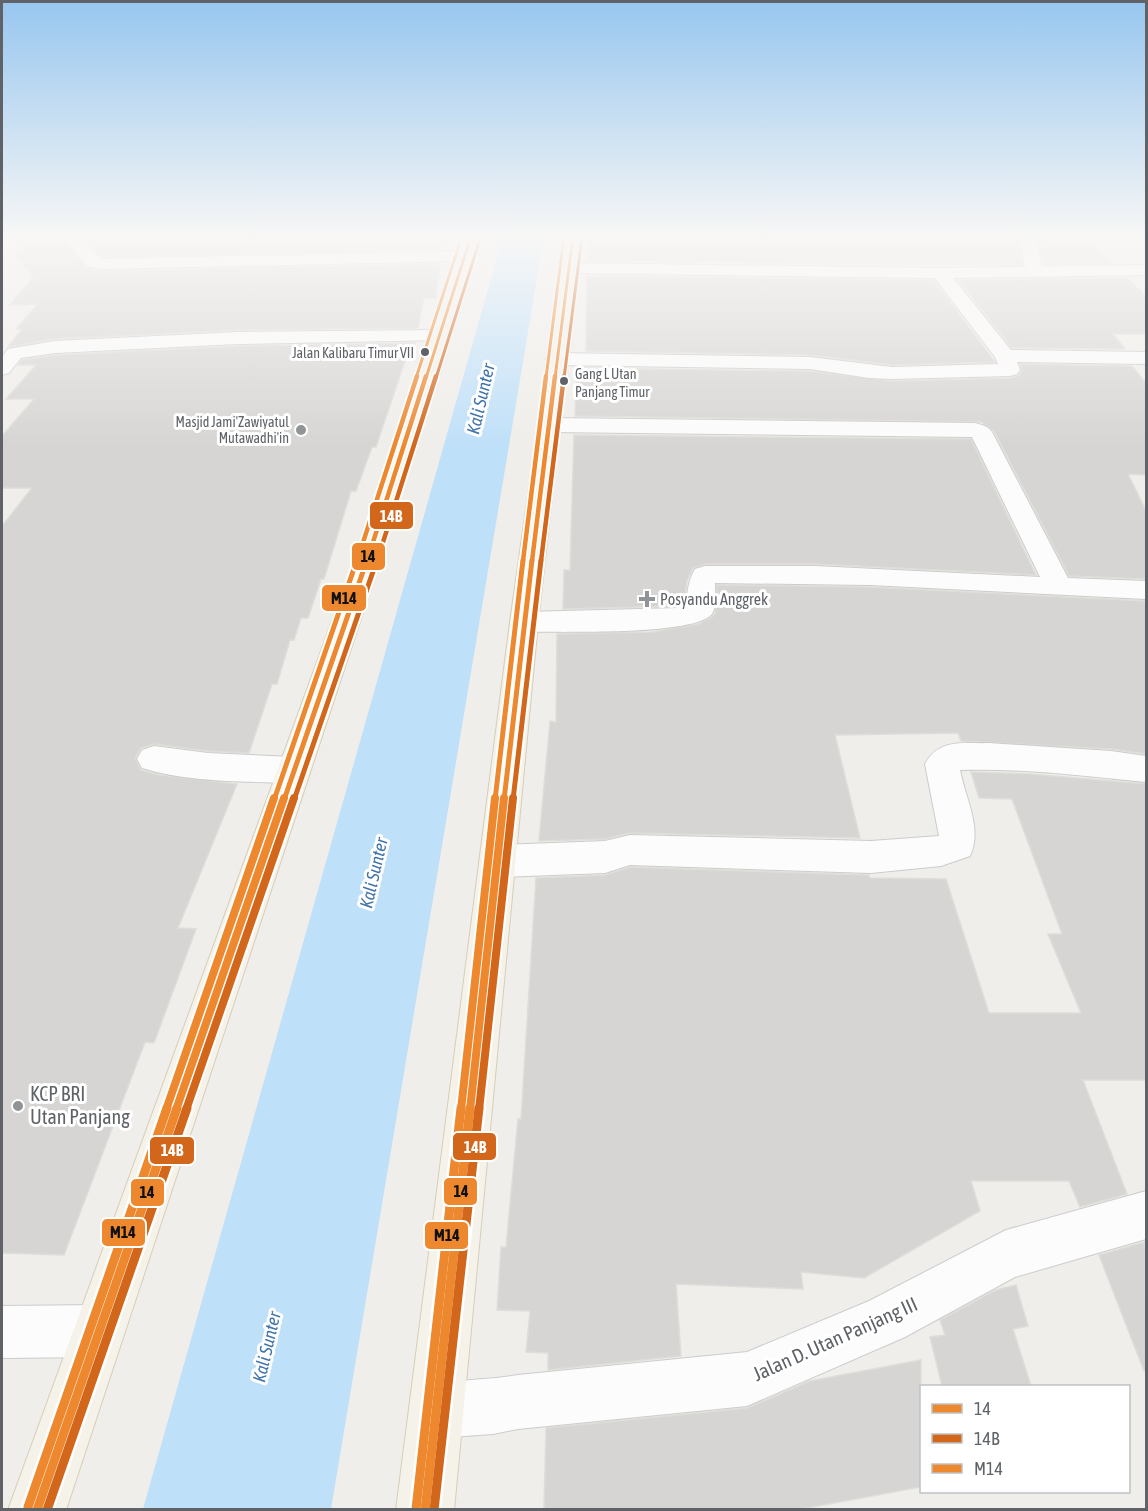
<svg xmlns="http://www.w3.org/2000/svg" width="1148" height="1511" viewBox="0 0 1148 1511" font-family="'Asap Condensed',sans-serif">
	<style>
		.water { fill: #bfe0f9 }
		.building { fill: #d6d5d3; stroke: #deddd9; stroke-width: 1.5 }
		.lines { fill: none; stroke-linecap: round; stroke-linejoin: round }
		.minor-casing { stroke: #cbcccc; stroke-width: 2 }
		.primary-casing { stroke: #d7ceb8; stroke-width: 2 }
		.minor { fill: #fdfcfc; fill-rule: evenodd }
		.primary { fill: #f4f2e9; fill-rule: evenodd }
		.bus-1-far4-casing { stroke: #fff; stroke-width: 5 }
		.bus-1-far3-casing { stroke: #fff; stroke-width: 8 }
		.bus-1-far2-casing { stroke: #fff; stroke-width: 9 }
		.bus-1-far1-casing { stroke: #fff; stroke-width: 12 }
		.bus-1-casing { stroke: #fff; stroke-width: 14 }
		.bus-2-far4-casing { stroke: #fff; stroke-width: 5 }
		.bus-2-far3-casing { stroke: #fff; stroke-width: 8 }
		.bus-2-far2-casing { stroke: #fff; stroke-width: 9 }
		.bus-2-far1-casing { stroke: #fff; stroke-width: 12 }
		.bus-2-casing { stroke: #fff; stroke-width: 14 }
		.bus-3-far4-casing { stroke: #fff; stroke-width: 5 }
		.bus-3-far3-casing { stroke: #fff; stroke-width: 8 }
		.bus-3-far2-casing { stroke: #fff; stroke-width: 9 }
		.bus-3-far1-casing { stroke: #fff; stroke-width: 12 }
		.bus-3-casing { stroke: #fff; stroke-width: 14 }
		.bus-1-far4 { stroke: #ed882e; stroke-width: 3 }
		.bus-1-far3 { stroke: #ed882e; stroke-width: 4.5 }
		.bus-1-far2 { stroke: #ed882e; stroke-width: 5 }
		.bus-1-far1 { stroke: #ed882e; stroke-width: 8 }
		.bus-1 { stroke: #ed882e; stroke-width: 9 }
		.bus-2-far4 { stroke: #d2661b; stroke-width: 3 }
		.bus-2-far3 { stroke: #d2661b; stroke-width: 4.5 }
		.bus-2-far2 { stroke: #d2661b; stroke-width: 5 }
		.bus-2-far1 { stroke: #d2661b; stroke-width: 8 }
		.bus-2 { stroke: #d2661b; stroke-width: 9 }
		.bus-3-far4 { stroke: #ed882e; stroke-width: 3 }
		.bus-3-far3 { stroke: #ed882e; stroke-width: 4.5 }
		.bus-3-far2 { stroke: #ed882e; stroke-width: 5 }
		.bus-3-far1 { stroke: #ed882e; stroke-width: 8 }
		.bus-3 { stroke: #ed882e; stroke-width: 9 }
		.bus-dot { fill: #5f6368; stroke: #fff; stroke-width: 2 }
		.poi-dot { fill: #919496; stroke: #fff; stroke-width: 2 }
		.labels { text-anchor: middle; stroke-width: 6; stroke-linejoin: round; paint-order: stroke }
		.bus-label { font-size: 14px; fill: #5f6368; stroke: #fff; text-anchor: end }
		.far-poi-label { font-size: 14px; fill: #5f6368; stroke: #fff; text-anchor: end }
		.poi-label { font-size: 16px; fill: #5f6368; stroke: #fff; text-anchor: start }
		.water-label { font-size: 18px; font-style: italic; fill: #4174aa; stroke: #fff }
		.near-poi-label { font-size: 20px; fill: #5f6368; stroke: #fff; text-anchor: start }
		.near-street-label { font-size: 20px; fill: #5f6368; stroke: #fff }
		.line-badge { stroke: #fff; stroke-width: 2 }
		.badge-label { font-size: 16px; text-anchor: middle; font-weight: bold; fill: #fff }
		.pale-badge-label { font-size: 16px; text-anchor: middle; font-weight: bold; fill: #111 }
	</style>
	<rect width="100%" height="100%" fill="#efeeea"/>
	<!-- water -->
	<path class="water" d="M503,236H544L331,1509H143Z"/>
	<!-- building -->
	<path class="building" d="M10,236H62L85,267L101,271L440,264L436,298H424L418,328L238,330L55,339L8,347L22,329H16L38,304L10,305L33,277L14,253L22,251Z
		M83,236H443L441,249L102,257Z
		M589,236H1018L1022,265L588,261Z
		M1038,236H1083L1112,263L1044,264Z
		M587,276L934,280L995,362L892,365L810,355L586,351Z
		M1127,278L1146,296V334H1113L1125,349L1012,348L958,280Z
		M415,343L413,351H409L404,364L376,447H372L356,491H351L324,579H321L308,618H301L294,640H290L277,684H272L249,753L208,751L154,744L141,748L135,758L141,770L160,775L237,784L178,928L196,929L154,1043L145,1042L64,1255L2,1253V526L32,488H2V436L34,399H6L36,365H18L22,360L55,355L238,346Z
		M1020,364L1132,366L1146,383V475L1128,474L1146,511V579L1069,576L994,431L981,422L575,416L577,368L810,371L892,381L1010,378L1018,376L1022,371Z
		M574,435L971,439L1036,575L815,564H705L693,568L687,581L684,603L678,606L563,609L564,570H570Z
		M717,585L870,587L1146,601V754L1111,749L961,741L958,733L835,735L860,838L630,833L605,839L539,841L550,721L556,722L557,634L652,632L699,624L712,617L715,613Z
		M971,772L1030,774L1146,784V1080H1083L1127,1194L1080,1207L1069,1181H971L980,1211L864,1278L801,1272L803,1289L676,1284L681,1356L548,1370V1353L526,1352L530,1311L497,1310L501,1247H506L518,1119H521L536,878L605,875L630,867L869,875L870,878L946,879L989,1013H1081L1048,934H1062L1012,799L979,798Z
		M1145,1242L1146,1370L1144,1371L1099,1255Z
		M1016,1285L1028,1326L1013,1329L1031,1386H942L930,1337L945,1335L940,1320L996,1290Z
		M921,1360V1487L802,1509H544L546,1428L747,1408L810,1381Z"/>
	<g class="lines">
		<!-- minor casing -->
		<g class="minor-casing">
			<path id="minor" d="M64,236H80L101,259L464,251L472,256L464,261L101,269L87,266Z
				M1020,236H1036L1042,266L1146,265V275L953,278L1011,350L1146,352V364L1017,362L1020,370L1017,374L1010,376L892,379L869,378L810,369L556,365L549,363L546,359L549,355L556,353L810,357L892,367L998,364L995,357L935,278L568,273L560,268L568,263L940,268L1025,267Z
				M439,330L446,332L449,336L446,340L238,344L55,353L21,358L9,373L2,375V357L8,349L55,341L238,332Z
				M549,418L975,423C982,425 988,426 992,432L1068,578L1146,581V599L870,585L715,583C715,592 717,608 711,615C690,636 558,631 524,632L514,629L510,622L514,615L524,612L679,608L686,604C688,590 688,581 695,569L705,566H815L1040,577L972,437L549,432L541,430L538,425L541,420Z
				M989,743L1111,751L1146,756V782C1084,776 1022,768 960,770C965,798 983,828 970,856L941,866L871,873L630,865L605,873L498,877L485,872L480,861L485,850L498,845L605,841L630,835L871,841L939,836L925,764C939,738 963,744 989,743Z
				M154,746L208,753L293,757L305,761L310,770L305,779L293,783C244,781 189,783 142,768L137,759L142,750Z
				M1146,1191V1239L1015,1277L905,1337L747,1406L518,1429L493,1434L436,1438L417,1430L409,1411L417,1392C448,1378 484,1381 518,1375L747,1352L869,1301L1006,1230Z
				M99,1305L117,1313L125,1331L117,1349L99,1357L2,1358V1306Z"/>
		</g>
		<!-- primary casing -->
		<g class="primary-casing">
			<path id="primary" d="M463,236H479L382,555L66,1510H8L356,555Z
				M565,236H581L538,622L454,1510H396L510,622Z"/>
		</g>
		<!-- minor -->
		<use href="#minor" class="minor"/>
		<!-- primary -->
		<use href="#primary" class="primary"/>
		<!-- bus-1-far4 casing -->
		<g class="bus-1-far4-casing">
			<path id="bus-1-far4" d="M426,378L471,236
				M555,378L573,236"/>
		</g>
		<!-- bus-1-far3 casing -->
		<g class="bus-1-far3-casing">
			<path id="bus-1-far3" d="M367,561L426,376
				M532,561L555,376"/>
		</g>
		<!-- bus-1-far2 casing -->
		<g class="bus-1-far2-casing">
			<path id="bus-1-far2" d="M284,800L367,560
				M504,800L532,560"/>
		</g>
		<!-- bus-1-far1 casing -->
		<g class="bus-1-far1-casing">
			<path id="bus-1-far1" d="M176,1110L284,798
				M470,1110L504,798"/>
		</g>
		<!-- bus-1 casing -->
		<g class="bus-1-casing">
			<path id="bus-1" d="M37,1510L177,1108
				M425,1510L470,1108"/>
		</g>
		<!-- bus-2-far4 casing -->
		<g class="bus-2-far4-casing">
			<path id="bus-2-far4" d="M436,378L480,239
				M564,378L582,237"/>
		</g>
		<!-- bus-2-far3 casing -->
		<g class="bus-2-far3-casing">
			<path id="bus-2-far3" d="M377,561L436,376
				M541,561L564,376"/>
		</g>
		<!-- bus-2-far2 casing -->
		<g class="bus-2-far2-casing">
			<path id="bus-2-far2" d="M294,800L377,560
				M513,800L541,560"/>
		</g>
		<!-- bus-2-far1 casing -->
		<g class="bus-2-far1-casing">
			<path id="bus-2-far1" d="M186,1110L294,798
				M479,1110L513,798"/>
		</g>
		<!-- bus-2 casing -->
		<g class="bus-2-casing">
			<path id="bus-2" d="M47,1510L187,1108
				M434,1510L479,1108"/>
		</g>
		<!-- bus-3-far4 casing -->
		<g class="bus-3-far4-casing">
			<path id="bus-3-far4" d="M416,378L462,236
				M546,378L564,236"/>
		</g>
		<!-- bus-3-far3 casing -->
		<g class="bus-3-far3-casing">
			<path id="bus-3-far3" d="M357,561L417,376
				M523,561L546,376"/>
		</g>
		<!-- bus-3-far2 casing -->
		<g class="bus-3-far2-casing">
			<path id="bus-3-far2" d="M274,800L357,560
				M495,800L523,560"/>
		</g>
		<!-- bus-3-far1 casing -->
		<g class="bus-3-far1-casing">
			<path id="bus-3-far1" d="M166,1110L274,798
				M461,1110L495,798"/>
		</g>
		<!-- bus-3 casing -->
		<g class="bus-3-casing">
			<path id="bus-3" d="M28,1507L167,1108
				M416,1509L461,1108"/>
		</g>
		<!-- bus-1-far4 -->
		<use href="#bus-1-far4" class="bus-1-far4"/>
		<!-- bus-1-far3 -->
		<use href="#bus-1-far3" class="bus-1-far3"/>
		<!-- bus-1-far2 -->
		<use href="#bus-1-far2" class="bus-1-far2"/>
		<!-- bus-1-far1 -->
		<use href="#bus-1-far1" class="bus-1-far1"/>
		<!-- bus-1 -->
		<use href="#bus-1" class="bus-1"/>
		<!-- bus-2-far4 -->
		<use href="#bus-2-far4" class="bus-2-far4"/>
		<!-- bus-2-far3 -->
		<use href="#bus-2-far3" class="bus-2-far3"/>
		<!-- bus-2-far2 -->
		<use href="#bus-2-far2" class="bus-2-far2"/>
		<!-- bus-2-far1 -->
		<use href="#bus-2-far1" class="bus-2-far1"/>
		<!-- bus-2 -->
		<use href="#bus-2" class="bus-2"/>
		<!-- bus-3-far4 -->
		<use href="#bus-3-far4" class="bus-3-far4"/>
		<!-- bus-3-far3 -->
		<use href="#bus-3-far3" class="bus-3-far3"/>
		<!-- bus-3-far2 -->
		<use href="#bus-3-far2" class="bus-3-far2"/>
		<!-- bus-3-far1 -->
		<use href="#bus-3-far1" class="bus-3-far1"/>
		<!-- bus-3 -->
		<use href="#bus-3" class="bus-3"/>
	</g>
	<!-- sky -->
	<linearGradient id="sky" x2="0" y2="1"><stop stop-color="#97c6ef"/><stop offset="0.53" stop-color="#f8f7f6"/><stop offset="1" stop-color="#f8f7f6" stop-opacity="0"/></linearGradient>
	<rect width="1148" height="447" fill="url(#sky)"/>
	<!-- markers -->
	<g class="bus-dot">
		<circle cx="425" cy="352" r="5"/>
		<circle cx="564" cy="381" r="5"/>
	</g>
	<g class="poi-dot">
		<circle cx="301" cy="430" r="6"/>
		<path d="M644 590h6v6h6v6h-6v6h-6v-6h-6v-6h6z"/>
		<circle cx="18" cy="1106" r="6"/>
	</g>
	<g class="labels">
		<!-- bus labels -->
		<g class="bus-label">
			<text x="414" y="358">Jalan Kalibaru Timur VII</text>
			<text x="575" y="379" text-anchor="start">Gang L Utan<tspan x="575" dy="18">Panjang Timur</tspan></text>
		</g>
		<!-- far-poi labels -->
		<g class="far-poi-label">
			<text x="289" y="427">Masjid Jami'Zawiyatul<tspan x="289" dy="16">Mutawadhi'in</tspan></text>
		</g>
		<!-- poi labels -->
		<g class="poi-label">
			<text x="660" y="605">Posyandu Anggrek</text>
		</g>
		<!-- water labels -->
		<g class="water-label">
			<text transform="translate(481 399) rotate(-77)" y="6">Kali Sunter</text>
			<text transform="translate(374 873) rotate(-77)" y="6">Kali Sunter</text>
			<text transform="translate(267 1347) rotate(-77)" y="6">Kali Sunter</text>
		</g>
		<!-- near-poi labels -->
		<g class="near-poi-label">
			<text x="30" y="1101">KCP BRI<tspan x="30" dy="23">Utan Panjang</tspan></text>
		</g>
		<!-- near-street labels -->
		<g class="near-street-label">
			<text transform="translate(835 1339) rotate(-24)" y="7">Jalan D. Utan Panjang III</text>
		</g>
	</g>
	<g class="line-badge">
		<rect x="369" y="501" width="45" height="29" rx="6" fill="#d2661b"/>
		<rect x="351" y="542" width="35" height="29" rx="6" fill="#ed882e"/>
		<rect x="321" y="584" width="46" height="28" rx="6" fill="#ed882e"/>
		<rect x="452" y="1132" width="45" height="29" rx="6" fill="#d2661b"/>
		<rect x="149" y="1136" width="46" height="29" rx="6" fill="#d2661b"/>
		<rect x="443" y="1177" width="35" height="29" rx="6" fill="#ed882e"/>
		<rect x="130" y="1178" width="35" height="29" rx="6" fill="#ed882e"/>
		<rect x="101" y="1218" width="45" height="29" rx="6" fill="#ed882e"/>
		<rect x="424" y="1221" width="45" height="29" rx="6" fill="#ed882e"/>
	</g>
	<g class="badge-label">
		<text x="391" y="522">14B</text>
		<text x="475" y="1153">14B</text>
		<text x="172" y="1156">14B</text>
	</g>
	<g class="pale-badge-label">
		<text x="368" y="562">14</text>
		<text x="344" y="604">M14</text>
		<text x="461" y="1197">14</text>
		<text x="147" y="1198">14</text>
		<text x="123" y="1238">M14</text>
		<text x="447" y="1241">M14</text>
	</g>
	<!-- border -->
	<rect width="1148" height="1511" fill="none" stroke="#5f6368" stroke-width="6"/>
	<!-- legend -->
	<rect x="920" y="1385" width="210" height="108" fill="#ffffff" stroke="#bfc1c3" stroke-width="1.5"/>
	<rect x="932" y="1404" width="30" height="9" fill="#ed882e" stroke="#bfc1c3" stroke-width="1.5"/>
	<text x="974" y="1415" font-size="18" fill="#5f6368">14</text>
	<rect x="932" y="1434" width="30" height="9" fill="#d2661b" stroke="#bfc1c3" stroke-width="1.5"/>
	<text x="974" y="1445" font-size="18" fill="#5f6368">14B</text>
	<rect x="932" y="1464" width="30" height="9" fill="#ed882e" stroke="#bfc1c3" stroke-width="1.5"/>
	<text x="974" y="1475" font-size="18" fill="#5f6368">M14</text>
</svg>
